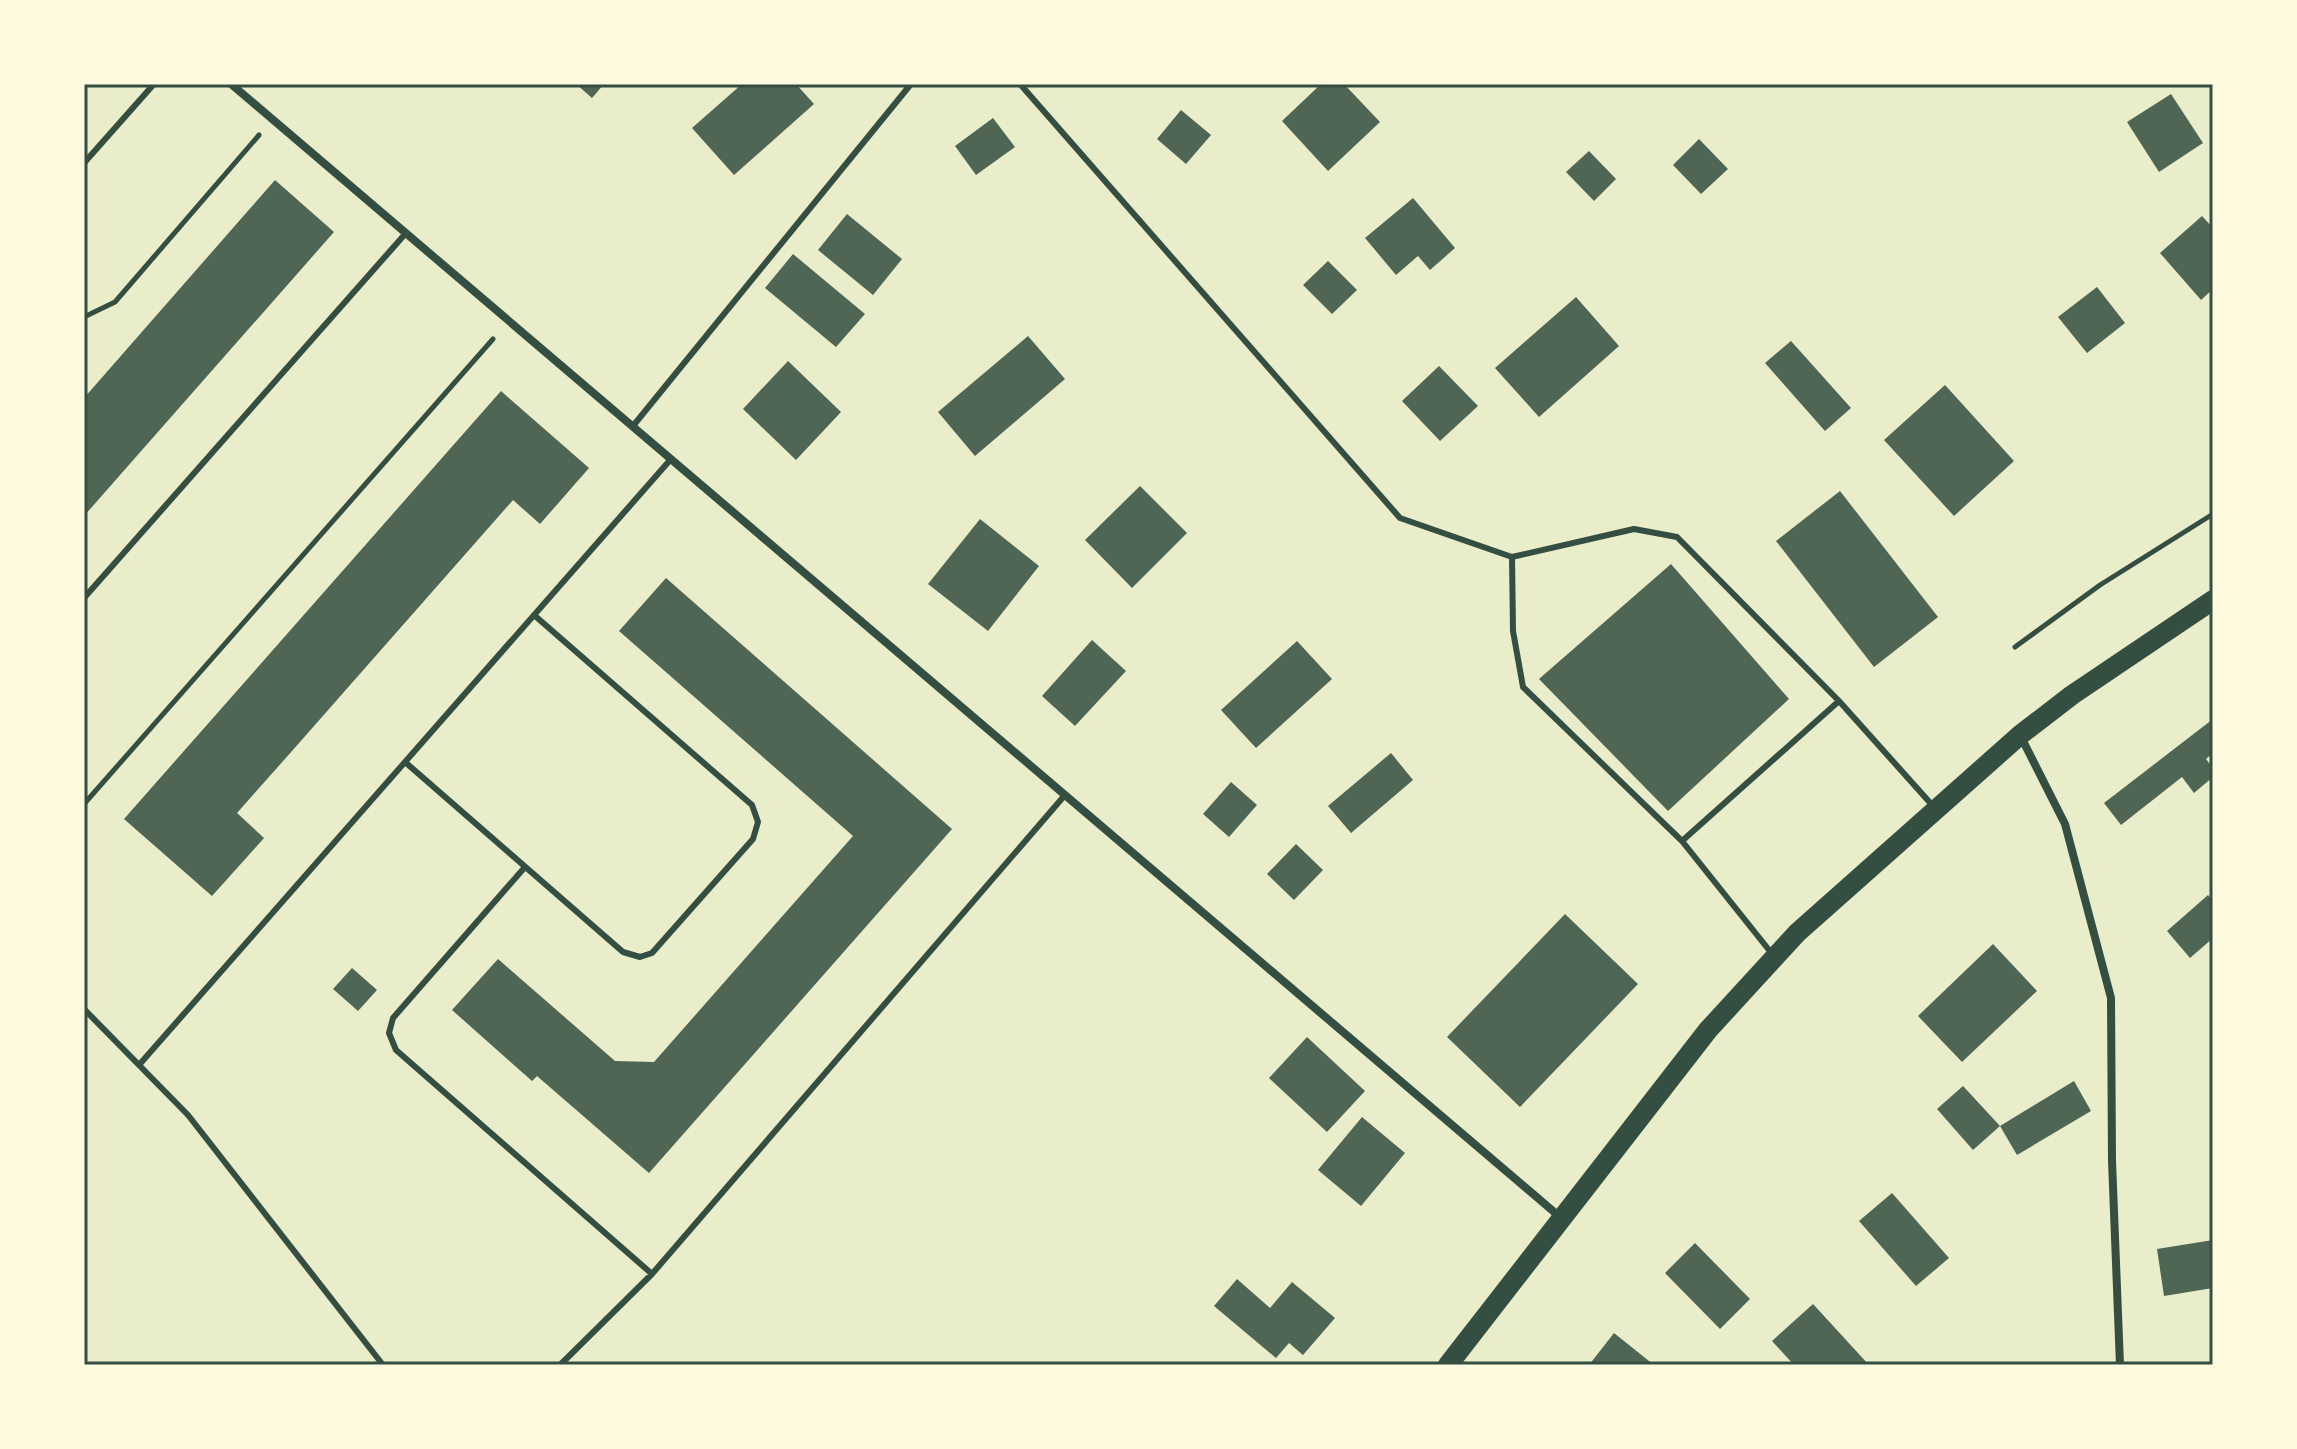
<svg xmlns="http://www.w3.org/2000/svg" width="2297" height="1449" viewBox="0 0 2297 1449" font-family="'Fira Sans',sans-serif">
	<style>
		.building { fill: #4f6655 }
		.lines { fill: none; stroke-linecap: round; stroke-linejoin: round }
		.path { stroke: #344e41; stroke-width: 5 }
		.service { stroke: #344e41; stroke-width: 6 }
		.minor { stroke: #344e41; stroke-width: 8 }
		.primary { stroke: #344e41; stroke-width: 20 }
		.neatline { fill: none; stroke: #344e41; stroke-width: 3 }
	</style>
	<rect width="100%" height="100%" fill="#e9edc9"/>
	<!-- building -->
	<path class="building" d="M576,84H604L592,98Z
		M742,84H796L814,104L734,175L692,128Z
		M1321,84H1344L1380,122L1328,171L1282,121Z
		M2171,94L2203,143L2159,172L2127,122Z
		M1181,110L1211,135L1186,164L1157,139Z
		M993,118L1015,147L976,175L955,146Z
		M1699,139L1728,169L1701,194L1673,165Z
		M1589,151L1616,179L1594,201L1566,172Z
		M275,180L334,232L84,516V398Z
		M1413,198L1455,248L1430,270L1418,256L1396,275L1365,238Z
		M847,214L902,259L873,295L818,250Z
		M2202,216L2213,228V289L2201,300L2160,253Z
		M793,254L865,314L836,347L765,288Z
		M1328,261L1357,290L1332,314L1303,285Z
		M2097,287L2125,323L2087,353L2058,317Z
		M1576,297L1619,346L1539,417L1495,368Z
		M1028,336L1065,379L975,456L938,412Z
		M1791,341L1851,408L1825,431L1765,363Z
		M788,361L841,412L796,460L743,409Z
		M1439,366L1478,406L1440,441L1402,401Z
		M1945,385L2014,461L1954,516L1884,440Z
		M501,391L589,468L540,524L513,500L292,751L237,813L264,838L212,896L124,819Z
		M1140,486L1187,533L1132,588L1085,540Z
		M1840,491L1938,617L1874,667L1776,541Z
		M980,519L1039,566L988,631L928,584Z
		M1671,564L1789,699L1668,811L1539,679Z
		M666,578L952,829L649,1173L537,1076L532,1081L452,1010L498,959L615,1061L654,1062L853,836L619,631Z
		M1092,640L1126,671L1075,726L1042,696Z
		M1297,641L1332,679L1256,748L1221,710Z
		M2213,719V753L2206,759L2213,768V777L2194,793L2182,777L2121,825L2104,803Z
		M1391,753L1413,780L1351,833L1328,806Z
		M1231,782L1257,805L1229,837L1203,814Z
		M1296,844L1323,870L1294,900L1267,874Z
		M2208,895L2213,901V938L2190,958L2167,931Z
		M1565,914L1638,984L1520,1107L1447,1037Z
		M1993,944L2037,991L1962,1062L1918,1016Z
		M352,968L377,990L358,1011L333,989Z
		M1307,1037L1365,1091L1327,1132L1269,1078Z
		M2074,1081L2091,1111L2017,1155L2000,1126Z
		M1963,1086L2000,1126L1973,1150L1937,1109Z
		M1362,1117L1405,1153L1361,1206L1318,1170Z
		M1892,1193L1949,1258L1916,1286L1859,1221Z
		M2213,1240V1288L2164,1296L2157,1249Z
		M1695,1243L1750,1299L1720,1329L1665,1273Z
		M1237,1279L1270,1308L1292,1282L1335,1318L1303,1355L1289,1343L1276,1358L1214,1306Z
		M1813,1304L1869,1365H1794L1772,1341Z
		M1614,1333L1654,1365H1589Z"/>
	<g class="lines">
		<!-- path -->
		<path class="path" d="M84,317L115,302L259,135
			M2015,647L2100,585L2213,514
			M84,804L493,339"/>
		<!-- service -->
		<path class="service" d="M1020,84L1400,518L1512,557L1634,529L1677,537L1839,701
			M84,163L154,84
			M633,426L911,84
			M1512,557L1513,631L1523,687L1682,841
			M84,598L406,233
			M405,762L623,952L640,957L652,953L753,839L758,822L752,805L534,615
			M525,867L393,1018L389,1033L396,1050L652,1274
			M1773,955L1682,841L1839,701L1933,806
			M84,1009L188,1115L383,1365
			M139,1065L671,459
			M560,1365L652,1274L1065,795"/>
		<!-- minor -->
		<path class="minor" d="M231,84L1560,1217
			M2020,735L2065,824L2111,998L2112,1161L2120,1365"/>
		<!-- primary -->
		<path class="primary" d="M1448,1365L1708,1030L1797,933L2020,735L2072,695L2213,600"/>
	</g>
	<!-- border -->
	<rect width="2297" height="1449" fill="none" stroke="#fefae0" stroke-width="172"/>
	<rect x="86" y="86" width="2125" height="1277" class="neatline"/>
</svg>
